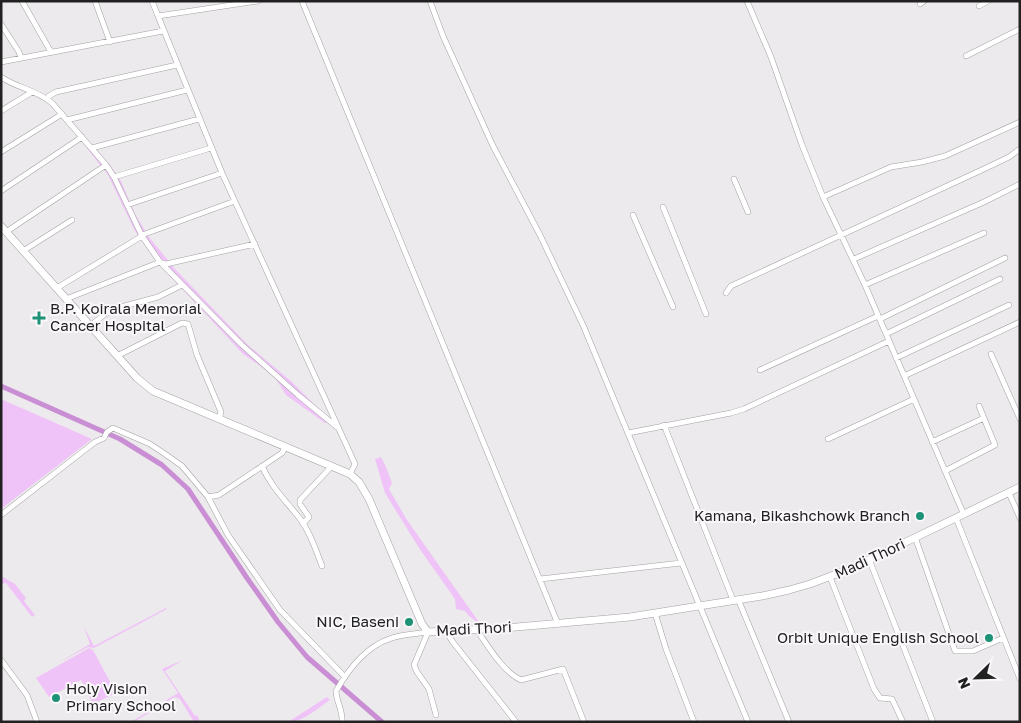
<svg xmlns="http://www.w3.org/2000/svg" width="1021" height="723" viewBox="0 0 1021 723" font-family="'Golos Text',sans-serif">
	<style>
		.green { fill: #f0c3f8 }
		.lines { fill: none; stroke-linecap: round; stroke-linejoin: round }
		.canal { stroke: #c98ed3; stroke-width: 5 }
		.street-casing { stroke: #a3a1a3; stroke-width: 6 }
		.secondary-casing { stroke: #a3a1a3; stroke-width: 8 }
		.street { stroke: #fff; stroke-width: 5 }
		.secondary { stroke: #fff; stroke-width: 7 }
		.poi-dot { fill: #1e9276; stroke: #f9f7fa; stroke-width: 2 }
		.labels { text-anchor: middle; stroke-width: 4; stroke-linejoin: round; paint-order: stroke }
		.poi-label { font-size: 15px; fill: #222122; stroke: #f9f7fa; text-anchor: end }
		.street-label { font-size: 15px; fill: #222122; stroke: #f9f7fa }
	</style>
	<rect width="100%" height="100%" fill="#eceaec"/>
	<!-- green -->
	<path class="green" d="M85,138L110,165L121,181L135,214L149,237L175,269L248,345L292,382L333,423H325L286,395L274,376L243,354L160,265L135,231L108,175L86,147Z
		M1,399L92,439L1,509Z
		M381,457L386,467L392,483L389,489L407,520L481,625L469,616L465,611L456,609L455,599L419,548L385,493L375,459Z
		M3,577L15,584L26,598L24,601L35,615L32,617L6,583L1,584V578Z
		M166,608L167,609L94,648L88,647L58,663L90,644L84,627L94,646Z
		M89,648L93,650L116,693L93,704L81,680L49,697L36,678Z
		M183,660L165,671L195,716L197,715L200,722H194L180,699L175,697L134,722H131L178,693L162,669Z
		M327,697L330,700C318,708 303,722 288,722Z"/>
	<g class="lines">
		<!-- canal -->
		<path class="canal" d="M1,386L120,439L162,465L188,489L247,578L278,622L307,657L382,722"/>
		<!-- street casing -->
		<g class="street-casing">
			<path id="street" d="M22,1L51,52
				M95,1L110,42
				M152,1L158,16L258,1
				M302,1L558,624
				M430,1L443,36L493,146L540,235L583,325L748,722
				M747,1L771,57L802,145L823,197L865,285L964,515
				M920,4L924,1
				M979,6L988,1
				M158,16L222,173L355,464L350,474
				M1,24L19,52L21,58
				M966,56L1020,29
				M1,62L163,31
				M1,77C17,88 37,90 52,103L106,165L114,177L142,236L160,262L242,345L298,395L337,427
				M47,99L49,96L56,92L177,65
				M1,111L32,92
				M67,120L187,90
				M92,148L199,119
				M1,152L62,114
				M114,177L211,148
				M734,179L748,212
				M1,191L82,137
				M823,197L891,167L922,162L945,156L1020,122
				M127,205L222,173
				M663,207L706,314
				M633,215L673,307
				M6,232L106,165
				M142,235L235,201
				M23,251L72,220
				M854,259L984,202L1020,184
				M865,285L984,233
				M57,288L142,236
				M726,293L731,286L986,168L1009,157L1020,149
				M66,299L160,262L166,264L255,244
				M880,319L1005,258
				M90,326L105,314L117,308L158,297L182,285
				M886,334L1000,279
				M991,354L1020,419
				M117,356L182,323L188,324L197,355L221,412L219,419
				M896,358L1009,305
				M760,370L878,316
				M904,376L1020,322
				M664,425L733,600
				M628,433L731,413L744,409L889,341
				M828,439L914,399
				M932,442L984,418
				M262,466C271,487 287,502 301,520C311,534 316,550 322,566
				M945,471L995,445L979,406
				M1009,493L1020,518
				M208,497L228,535L280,610L345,677
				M1,515L95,442L104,438L107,432L113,428L150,444L165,454L182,466L208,497L219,495L282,453L286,446
				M956,518L1020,679
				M303,524L309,517L300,504V500L331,467
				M915,537L955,651H973L1003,638
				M869,559L933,722
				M830,577L874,689L880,698L892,699L903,722
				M540,579L681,563
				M738,599L789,722
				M655,613L666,649L694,722
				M477,630C488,646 503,672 521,680L563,669L584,722
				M428,632L414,665L417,672L429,689L436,715
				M447,632L452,641L516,722
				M1,660L27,695L37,722
				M342,722C343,710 336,701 336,691C348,670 366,647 389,639C401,634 416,634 428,632"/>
		</g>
		<!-- secondary casing -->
		<g class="secondary-casing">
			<path id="secondary" d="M1,226L137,378L153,391L350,474L359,482L369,499L422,624L428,632L506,628L630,617L762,596L789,590L810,584L852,568L1020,487"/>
		</g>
		<!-- street -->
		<use href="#street" class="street"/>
		<!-- secondary -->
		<use href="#secondary" class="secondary"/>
	</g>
	<!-- markers -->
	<g class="poi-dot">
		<path d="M36.5 310.5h5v5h5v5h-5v5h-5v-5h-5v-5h5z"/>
		<circle cx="920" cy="516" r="5"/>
		<circle cx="409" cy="622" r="5"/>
		<circle cx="989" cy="638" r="5"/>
		<circle cx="56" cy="698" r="5"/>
	</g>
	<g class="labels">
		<!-- poi labels -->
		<g class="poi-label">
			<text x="50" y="314" text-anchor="start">B.P. Koirala Memorial<tspan x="50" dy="17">Cancer Hospital</tspan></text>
			<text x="910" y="521">Kamana, Bikashchowk Branch</text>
			<text x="399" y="627">NIC, Baseni</text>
			<text x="979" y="643">Orbit Unique English School</text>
			<text x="66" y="694" text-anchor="start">Holy Vision<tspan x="66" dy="17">Primary School</tspan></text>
		</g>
		<!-- street labels -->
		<g class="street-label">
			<text transform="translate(870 559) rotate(-25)" y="5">Madi Thori</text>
			<text transform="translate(474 629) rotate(-3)" y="5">Madi Thori</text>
		</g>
	</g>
	<!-- border -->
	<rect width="1021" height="723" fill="none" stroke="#222122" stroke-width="5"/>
	<!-- north arrow -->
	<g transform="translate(976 678) rotate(247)" stroke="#f9f7fa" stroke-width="4" paint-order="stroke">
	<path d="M0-4L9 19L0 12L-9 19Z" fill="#222122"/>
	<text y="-8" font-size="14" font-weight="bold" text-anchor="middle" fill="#222122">N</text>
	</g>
</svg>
